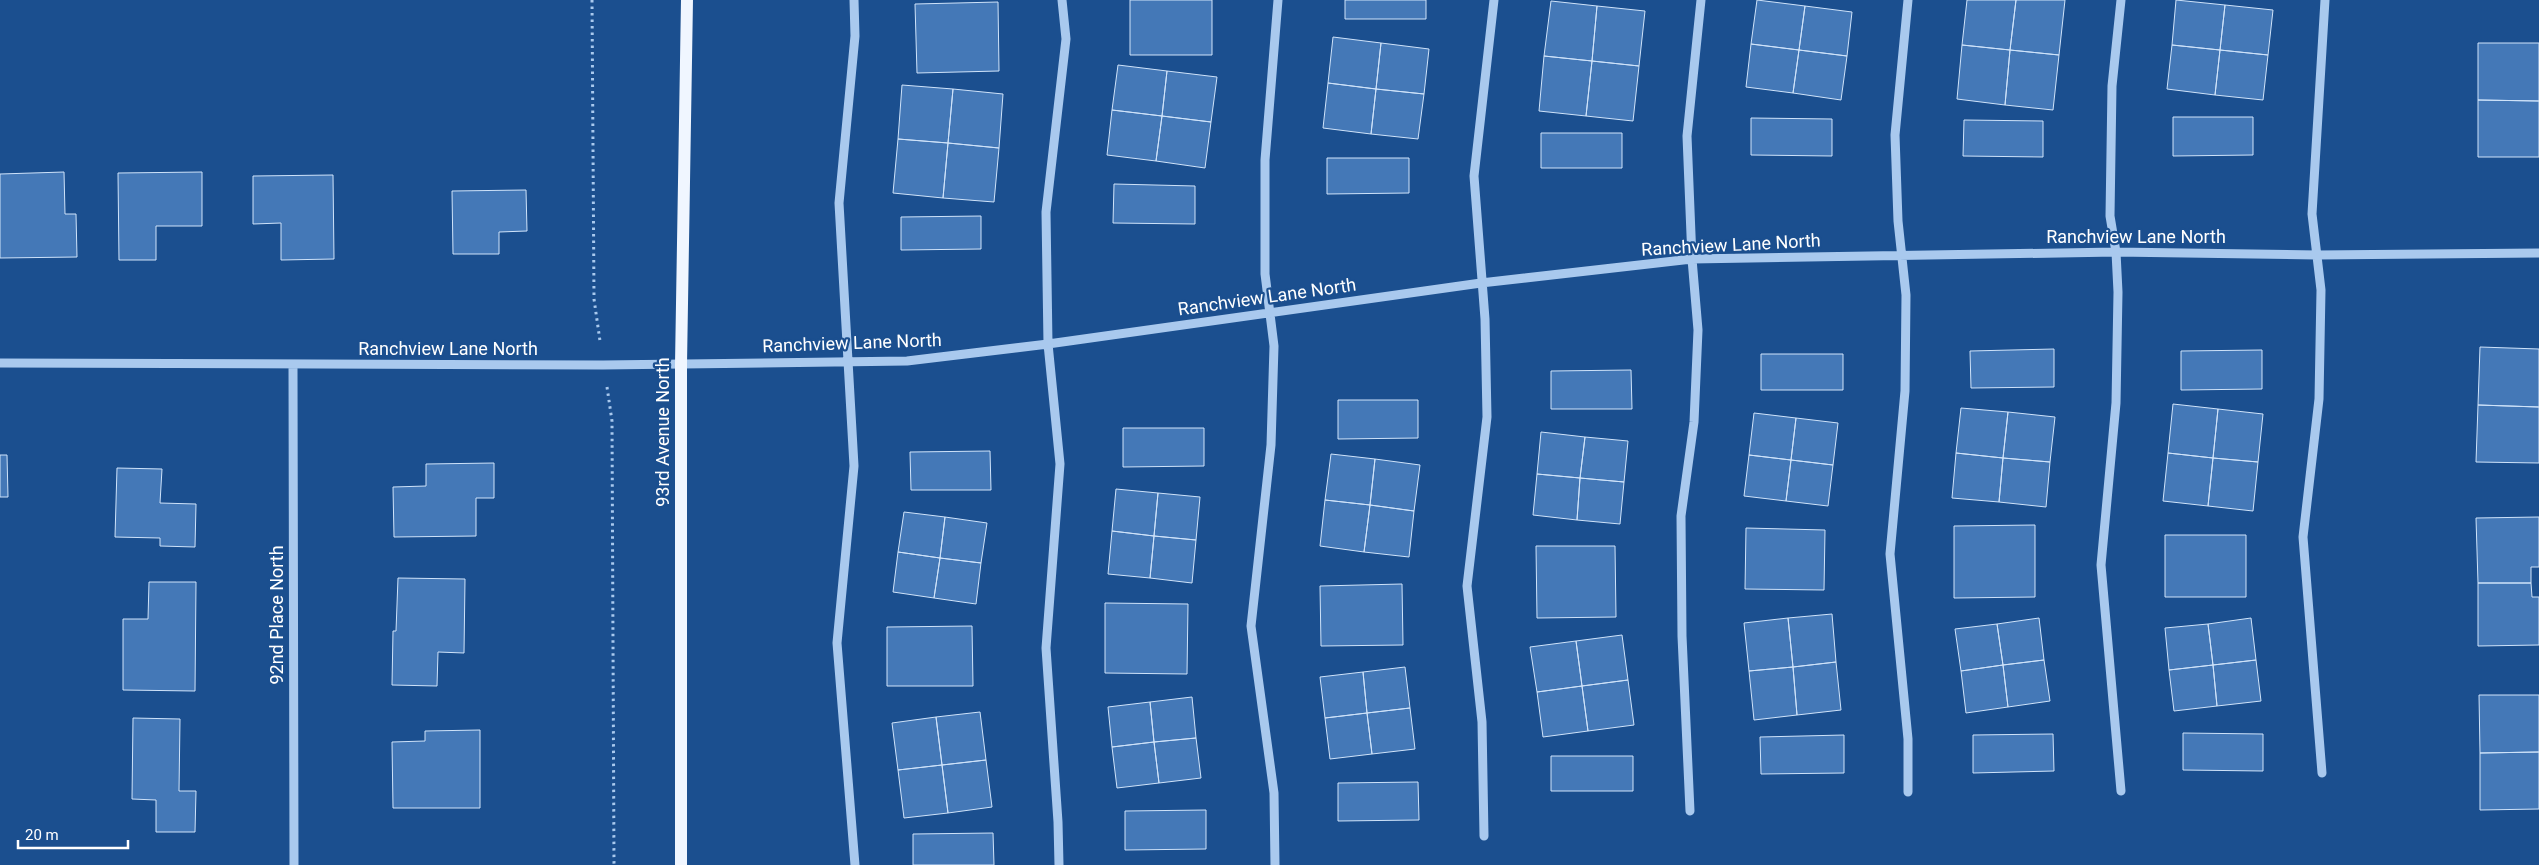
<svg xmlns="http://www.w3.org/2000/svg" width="2539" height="865" viewBox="0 0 2539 865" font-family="Roboto,sans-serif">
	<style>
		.building { fill: #4478b7; stroke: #cfe3fa }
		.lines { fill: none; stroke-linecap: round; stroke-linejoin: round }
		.path { stroke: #a9c9ee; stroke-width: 3; stroke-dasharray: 2.5 4; stroke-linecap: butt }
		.minor { stroke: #a9c9ee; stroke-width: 9 }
		.major { stroke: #f0f6ff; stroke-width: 12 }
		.labels { text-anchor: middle; stroke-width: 4.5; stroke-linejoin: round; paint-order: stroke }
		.street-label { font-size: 18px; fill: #fff; stroke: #1b4f8f }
	</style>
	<rect width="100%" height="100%" fill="#1b4f8f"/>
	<!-- building -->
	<path class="building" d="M1130,0H1212V55H1130Z
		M1345,0H1426V19H1345Z
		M1757,0L1805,6L1799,50L1751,44Z
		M1967,0H2016L2010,50L1962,45Z
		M2016,0H2065L2059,55L2010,50Z
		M2176,0L2225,5L2220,50L2172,45Z
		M1551,1L1597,6L1592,61L1544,56Z
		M998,2L999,71L917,73L915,4Z
		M2225,5L2273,10L2268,55L2220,50Z
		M1597,6L1645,11L1639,66L1592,61Z
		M1805,6L1852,12L1847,56L1799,50Z
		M1333,37L1381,43L1376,89L1328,83Z
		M1381,43L1429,49L1424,94L1376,89Z
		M2478,43H2539V101L2478,100Z
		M1751,44L1799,50L1793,93L1746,87Z
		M1962,45L2010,50L2005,105L1957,99Z
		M2172,45L2220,50L2215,95L2167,89Z
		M1799,50L1847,56L1841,100L1793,93Z
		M2010,50L2059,55L2053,110L2005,105Z
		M2220,50L2268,55L2263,100L2215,95Z
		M1544,56L1592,61L1586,116L1539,111Z
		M1592,61L1639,66L1633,121L1586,116Z
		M1118,65L1167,71L1162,116L1112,110Z
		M1167,71L1217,77L1211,122L1162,116Z
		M1328,83L1376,89L1371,134L1323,128Z
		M902,85L953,89L948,143L898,139Z
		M953,89L1003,94L999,148L948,143Z
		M1376,89L1424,94L1418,139L1371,134Z
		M2478,100L2539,101V157H2478Z
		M1112,110L1162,116L1156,161L1107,155Z
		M1162,116L1211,122L1205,168L1156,161Z
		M2173,117H2253V155L2173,156Z
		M1751,118L1832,119V156L1751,155Z
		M1964,120L2043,121V157L1963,156Z
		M1541,133H1622V168H1541Z
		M898,139L948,143L943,198L893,193Z
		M948,143L999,148L994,202L943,198Z
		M1327,158H1409V193L1327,194Z
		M64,172L65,214H76L77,257L0,258V174Z
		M202,172V226H156V260H119L118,173Z
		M333,175L334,259L281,260V223L253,224V176Z
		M1114,184L1195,186V224L1113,223Z
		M526,190L527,231L499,232V254H453L452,191Z
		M981,216V249L901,250V217Z
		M2480,347L2539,349V407L2478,405Z
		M2054,349V387L1971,388L1970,351Z
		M2262,350V389L2181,390V351Z
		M1761,354H1843V390H1761Z
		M1631,370L1632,409H1551V371Z
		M1338,400H1418V438L1338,439Z
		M2173,404L2218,409L2213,458L2168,453Z
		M2478,405L2539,407V463L2476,462Z
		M1961,408L2008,412L2003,458L1956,453Z
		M2218,409L2263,414L2258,462L2213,458Z
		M2008,412L2055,417L2050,462L2003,458Z
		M1754,413L1796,418L1791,460L1749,455Z
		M1796,418L1838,423L1833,465L1791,460Z
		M1123,428H1204V466L1123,467Z
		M1541,432L1585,437L1580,478L1537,474Z
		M1585,437L1628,441L1624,482L1580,478Z
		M990,451L991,490H911L910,452Z
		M1956,453L2003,458L1999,502L1952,498Z
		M2168,453L2213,458L2208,506L2163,501Z
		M1331,454L1375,459L1370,505L1325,500Z
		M0,455H7L8,497H0Z
		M1749,455L1791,460L1786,501L1744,496Z
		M2003,458L2050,462L2046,507L1999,502Z
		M2213,458L2258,462L2253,511L2208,506Z
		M1375,459L1420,465L1414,511L1370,505Z
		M1791,460L1833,465L1828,506L1786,501Z
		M494,463V498H476V536L394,537L393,487L426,486V464Z
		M117,468L162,469L160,503L196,504L195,547L160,546V538L115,537Z
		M1537,474L1580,478L1577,520L1533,515Z
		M1580,478L1624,482L1620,524L1577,520Z
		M1116,489L1158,493L1154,536L1112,531Z
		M1158,493L1200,497L1196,540L1154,536Z
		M1325,500L1370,505L1364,552L1320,546Z
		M1370,505L1414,511L1409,557L1364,552Z
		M904,512L945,517L940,558L898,552Z
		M945,517L987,523L981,563L940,558Z
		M2539,517V567H2531V583H2478L2476,518Z
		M2035,525V597L1954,598V526Z
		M1746,528L1825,530L1824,590L1745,589Z
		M1112,531L1154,536L1150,578L1108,574Z
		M2165,535H2246V597H2165Z
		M1154,536L1196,540L1192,583L1150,578Z
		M1536,546H1615L1616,617L1537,618Z
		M898,552L940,558L934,598L893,592Z
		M940,558L981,563L976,604L934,598Z
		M398,578L465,579L464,653L438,652L437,686L392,685L393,631H396Z
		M149,582H196L195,691L123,690V619H148Z
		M2478,583H2531L2532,597H2539V645L2478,646Z
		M1402,584L1403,645L1321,646L1320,586Z
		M1105,603L1188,604L1187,674L1105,673Z
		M1832,614L1836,662L1793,667L1788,618Z
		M1788,618L1793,667L1749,671L1744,623Z
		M2039,618L2044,660L2003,665L1997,624Z
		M2251,618L2256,660L2213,665L2208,624Z
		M1997,624L2003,665L1961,671L1955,629Z
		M2208,624L2213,665L2169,670L2165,628Z
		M972,626L973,686H887V627Z
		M1622,635L1628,680L1582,686L1576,641Z
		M1576,641L1582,686L1537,692L1530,647Z
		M2044,660L2050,701L2008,707L2003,665Z
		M2256,660L2261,701L2217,706L2213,665Z
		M1836,662L1841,710L1797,715L1793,667Z
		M2003,665L2008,707L1966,713L1961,671Z
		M2213,665L2217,706L2174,711L2169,670Z
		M1405,667L1410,708L1367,713L1363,672Z
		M1793,667L1797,715L1754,720L1749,671Z
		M1363,672L1367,713L1325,718L1320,677Z
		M1628,680L1634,725L1588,731L1582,686Z
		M1582,686L1588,731L1543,737L1537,692Z
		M2479,695H2539V752L2480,753Z
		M1192,697L1196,738L1154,742L1150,702Z
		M1150,702L1154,742L1112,747L1108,707Z
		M1410,708L1415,749L1372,754L1367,713Z
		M980,712L986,760L942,765L936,717Z
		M1367,713L1372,754L1330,759L1325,718Z
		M936,717L942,765L898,770L892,723Z
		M133,718L180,719L179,791H196L195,832H156V800L132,799Z
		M480,730V808H393L392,742L425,741V731Z
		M2183,733L2263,734V771L2183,770Z
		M2053,734L2054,771L1973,773V735Z
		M1844,735V773L1761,774L1760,737Z
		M1196,738L1201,778L1159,783L1154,742Z
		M1154,742L1159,783L1117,788L1112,747Z
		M2539,752V809L2480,810V753Z
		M1551,756H1633V791H1551Z
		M986,760L992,807L948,813L942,765Z
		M942,765L948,813L904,818L898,770Z
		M1418,782L1419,820L1338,821V783Z
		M1206,810V849L1125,850V811Z
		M993,833L994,865H913V834Z"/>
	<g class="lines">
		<!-- path -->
		<path class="path" d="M592,0L594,299L600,341
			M607,387L612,421L614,865"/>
		<!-- minor -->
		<path class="minor" d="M854,0L855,36L839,203L854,466L837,643L855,865
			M2121,0L2112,86L2110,216L2116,252L2118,292L2116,403L2101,565L2121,791
			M0,363L603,365L907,361L1048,344L1481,283L1692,259L2116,252L2317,255L2539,253
			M293,365L294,865
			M2322,773L2303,537L2319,399L2321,290L2312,214L2325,0
			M1908,792V739L1890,554L1905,391L1906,295L1898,221L1895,135L1908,0
			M1690,811L1682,636L1681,516L1694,422L1698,330L1692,259L1687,136L1701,0
			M1484,836L1482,722L1467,586L1487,417L1485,319L1474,176L1494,0
			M1059,865L1058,822L1046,648L1060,464L1048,344L1046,212L1066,39L1062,0
			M1275,865L1274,793L1251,626L1271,445L1274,346L1265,274V160L1278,0"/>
		<!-- major -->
		<path class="major" d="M681,865V364L687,0"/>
	</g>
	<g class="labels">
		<!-- street labels -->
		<g class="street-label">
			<text x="2136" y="243">Ranchview Lane North</text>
			<text transform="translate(1731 245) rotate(-3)" y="6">Ranchview Lane North</text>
			<text transform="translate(1267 297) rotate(-8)" y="6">Ranchview Lane North</text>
			<text transform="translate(852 343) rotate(-2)" y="6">Ranchview Lane North</text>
			<text x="448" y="355">Ranchview Lane North</text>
			<text transform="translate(663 432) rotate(-90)" y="6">93rd Avenue North</text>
			<text transform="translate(277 615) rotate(-90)" y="6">92nd Place North</text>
		</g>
	</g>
	<!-- scale -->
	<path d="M18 840v8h110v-8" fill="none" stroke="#ffffff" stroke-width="2.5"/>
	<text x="25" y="840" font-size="15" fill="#ffffff" stroke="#1b4f8f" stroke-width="4" paint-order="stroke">20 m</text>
</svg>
